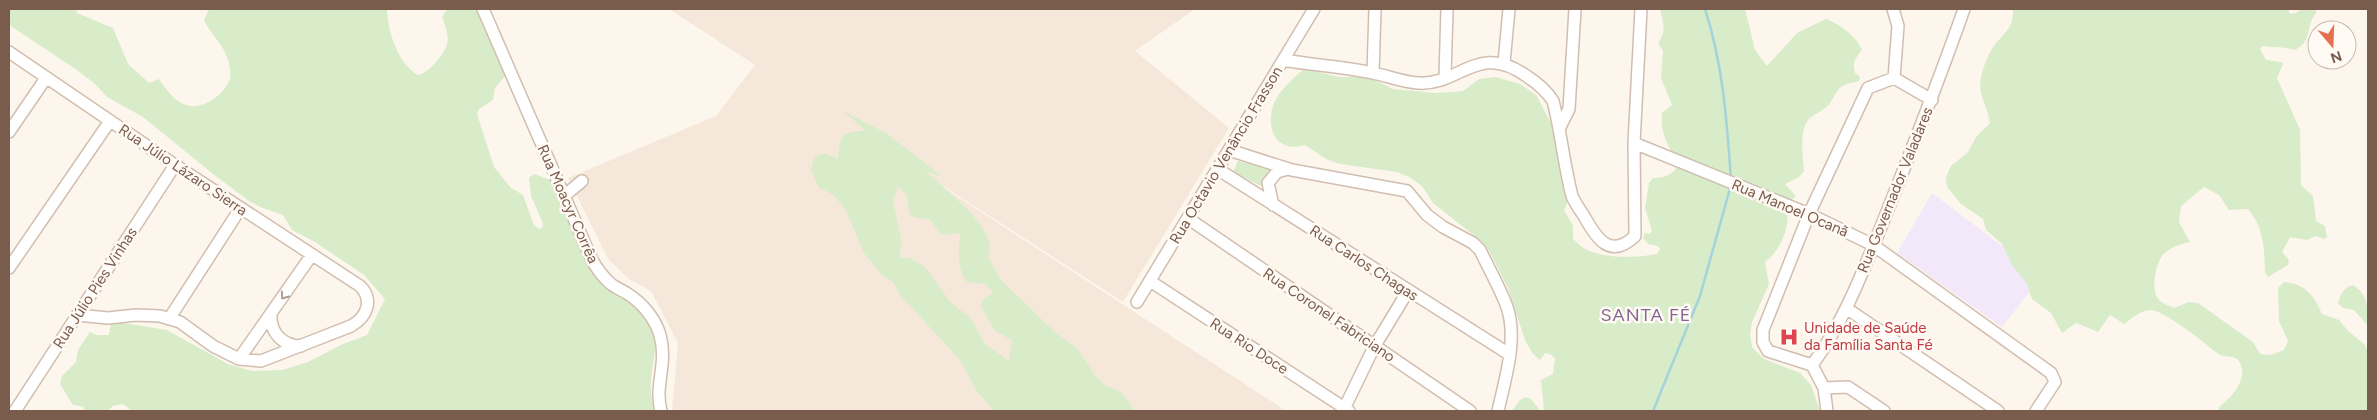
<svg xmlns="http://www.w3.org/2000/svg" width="2377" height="420" viewBox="0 0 2377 420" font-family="Figtree,sans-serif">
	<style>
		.residential { fill: #f5e8da }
		.education { fill: #f3e8fa }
		.green { fill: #d8ecc9; fill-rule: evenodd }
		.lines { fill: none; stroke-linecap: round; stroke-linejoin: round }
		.stream { stroke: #a5d3da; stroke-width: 2.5 }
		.minor-casing { stroke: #d1beb0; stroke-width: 14 }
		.minor { stroke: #fff; stroke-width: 11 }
		.oneway { stroke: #af9d94 }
		.labels { text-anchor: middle; stroke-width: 5; stroke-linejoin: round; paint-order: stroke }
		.street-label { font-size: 15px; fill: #7a5c4d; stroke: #fffaf3 }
		.health-label { font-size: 15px; fill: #be3a42; stroke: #fffaf3; text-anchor: start }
		.quarter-label { font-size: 18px; letter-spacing: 1px; fill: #846695; stroke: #fffaf3 }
	</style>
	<rect width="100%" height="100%" fill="#fdf6ec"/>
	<!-- residential -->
	<path class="residential" d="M669,9H1195L1135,51L1229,128L1123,302L808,99L1286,411H672L678,343L651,291L629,279L608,259L568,178L716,116L755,65Z"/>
	<!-- education -->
	<path class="education" d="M1932,193L2042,276L2002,327L1897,253Z"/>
	<!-- green -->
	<path class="green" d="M9,9H75L77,13L113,28L128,64L149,83L159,79C166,89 174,101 186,105C202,111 225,94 230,79C231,75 230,68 229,64C226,47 211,35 204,20L209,9H387C388,31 397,63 418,75C426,73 431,68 437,61C451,43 450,38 442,17L447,9H486L506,58L505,76L495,88L493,100L479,109L477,114L494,167L511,188L523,195L534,225L539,229L542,228L543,224L531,196L529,178L534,174L553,181L609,282C620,286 632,289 641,296C666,318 653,353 651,381C650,391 652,402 655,411H132L123,404L113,406L107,411H83L84,407L73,405L60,384L62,376L76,362L78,350L90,332L96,335H109L111,321L167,330L228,364L252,371L282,370L308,362L341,345L367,335L385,299L364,275L315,242L292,230L283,215L260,207L249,201L213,174L143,117L107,97L94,83L74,68L9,25Z
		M1660,9H1745L1755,50L1767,66L1797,33L1826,19C1840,24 1856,36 1862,50C1855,59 1852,62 1855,73L1860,77L1859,81C1837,86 1841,86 1830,103C1825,111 1814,113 1808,120C1799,132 1803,156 1804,171L1799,177L1785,184L1796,196L1787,204C1790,226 1783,248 1765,262L1769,284L1752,322L1750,334L1752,347L1764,359L1800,373L1811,385L1820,411H1512L1520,400L1525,397L1531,399L1540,410H1544L1541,380L1553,374L1555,358L1550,354L1545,353L1540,360L1533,354L1525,340L1508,288L1489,251L1481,241L1433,203L1422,186L1409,177L1397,172L1340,164L1326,159L1305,145C1275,154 1264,126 1275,101C1281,89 1293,78 1304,69L1340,77H1369L1393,89L1436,93L1463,91L1479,79L1495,77L1520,84L1536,95L1558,136L1572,193L1564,210L1573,226V239C1577,242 1581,247 1585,249C1605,259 1636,258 1657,254L1660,249L1658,246L1648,244L1643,238L1645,233L1650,234L1652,231L1645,208L1649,183L1653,178C1665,178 1672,175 1678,166C1670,146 1660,137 1662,113L1672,105L1661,78L1663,51L1658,43C1667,31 1663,23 1660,9Z
		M2013,9H2288L2290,14L2296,13L2301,9H2316V13C2305,26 2314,40 2295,50C2283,46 2274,48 2262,46L2260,49L2266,60L2281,62L2283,64L2277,78L2300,130L2301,185L2313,196L2316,221L2325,226L2327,237L2324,239L2316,236L2307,240L2290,237L2282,252L2289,260L2288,265L2268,277L2265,272C2264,247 2264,228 2248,209L2229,210L2219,195L2204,187L2181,206L2179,222L2190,242C2180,244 2168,248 2162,256C2155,266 2150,292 2160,301C2164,304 2170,306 2174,308L2189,302L2198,303L2253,342L2260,354L2271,355L2284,350L2288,341L2279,321L2278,288L2284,282C2304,283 2315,296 2322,314L2339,320L2348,331L2364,344L2368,351V411H2219V407C2229,400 2244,384 2242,370C2239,350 2227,361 2217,353C2206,344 2163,309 2150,310C2141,310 2131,319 2124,324L2110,315L2098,332L2076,323L2062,333L2051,313L2032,299L2027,284L2012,265L2002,244L1986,230L1983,219L1961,204L1947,187L1946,177L1951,166L1968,152L1976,137L1990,123C1988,107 1977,94 1981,78C1983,69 1987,56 1992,49C2002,33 2014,30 2013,9Z
		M843,111L886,133L939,174L940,176L925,171C941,185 989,223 990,246C990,249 988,254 988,257L1001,280L1056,333L1078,349L1096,377L1106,386L1120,391L1135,411H994L976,390L960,360L900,295L894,283L881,274L864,253L845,208L832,194L819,188L811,170L814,158L824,153L838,159C840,135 842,131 866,131ZM898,186L906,194L910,215L916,218L929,219L942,235L960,233C959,250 956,268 967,282L985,284L992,291V294L983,299L981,306L995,331L1012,340L1009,361L984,343L971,318L951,303L925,267L908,257L900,259L901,238L893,201Z
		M1238,161L1271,169L1262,179L1261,186L1233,172Z
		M2353,285C2369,295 2368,309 2368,326L2354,310L2343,308L2338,303C2341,294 2343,288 2353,285Z"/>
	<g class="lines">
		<!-- stream -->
		<path class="stream" d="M1705,9C1723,64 1727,122 1731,180
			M1653,411L1700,296L1731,185"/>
		<!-- minor casing -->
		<g class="minor-casing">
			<path id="minor" d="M483,9L592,260C597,269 603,277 611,284C616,288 622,290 628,294C642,303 655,318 660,335C668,365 654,384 661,411
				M1893,9L1898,26L1894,78
				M9,52L175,165L360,286C374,300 367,317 351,326L261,361L239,359L213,346L180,322L160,316L136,315L108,318L77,315
				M1283,60C1313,65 1344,67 1373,73C1388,76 1403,82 1418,83C1459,86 1478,42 1525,75C1536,82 1546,90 1553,101C1561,132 1564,165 1572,196C1575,203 1580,210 1584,216C1596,238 1610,260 1635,236L1634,143L1641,9
				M1504,63L1509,9
				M1373,73L1375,9
				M1445,77L1447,9
				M1894,78L1932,100
				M1560,127L1569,109L1575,9
				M9,132L46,78
				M1634,143L1809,214L1873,245L2051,373L2055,382L2036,411
				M1229,150L1292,170L1407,191L1427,215L1443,227L1473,243L1480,250C1489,269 1500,288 1507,307C1518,339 1505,379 1498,411
				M1219,170L1509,354
				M564,196L582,181
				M1273,205L1268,183L1277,172L1288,169
				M1189,219L1470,411
				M9,268L110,121
				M1150,281L1349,411
				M1137,302L1314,9
				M1846,308L1998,411
				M271,314C270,333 283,346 301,346
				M169,319L240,209
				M239,359L311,256
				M1812,365C1844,322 1863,271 1883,222C1911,151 1939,81 1964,9
				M1824,388L1848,387L1884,411
				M15,411L175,165
				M1343,411L1374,347L1408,291
				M1827,411L1824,388L1812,365L1768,351L1763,342V330L1809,214L1868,88L1894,78"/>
		</g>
		<!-- minor -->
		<use href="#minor" class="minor"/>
	</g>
	<!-- one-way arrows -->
	<defs><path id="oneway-chevron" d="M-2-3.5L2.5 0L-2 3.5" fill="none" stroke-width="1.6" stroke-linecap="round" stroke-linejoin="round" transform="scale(1.25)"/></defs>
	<use class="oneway" href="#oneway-chevron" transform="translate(284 296) rotate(125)"/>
	<!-- icons -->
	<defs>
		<g id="hospital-bare" transform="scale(1.5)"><path d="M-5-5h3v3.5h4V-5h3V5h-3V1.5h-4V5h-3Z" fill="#e0444e" stroke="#fffaf3" stroke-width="2.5" paint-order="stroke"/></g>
	</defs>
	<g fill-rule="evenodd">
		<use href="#hospital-bare" x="1789" y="337"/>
	</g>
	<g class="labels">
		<!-- street labels -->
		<g class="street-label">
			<text transform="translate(1226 155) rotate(-59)" y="5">Rua Octavio Venâncio Frasson</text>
			<text transform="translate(183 170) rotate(34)" y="5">Rua Júlio Lázaro Sierra</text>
			<text transform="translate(1895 190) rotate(-68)" y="5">Rua Governador Valadares</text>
			<text transform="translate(568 204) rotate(66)" y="5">Rua Moacyr Corrêa</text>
			<text transform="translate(1790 208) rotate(23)" y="5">Rua Manoel Ocanã</text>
			<text transform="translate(1364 263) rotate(33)" y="5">Rua Carlos Chagas</text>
			<text transform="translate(95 288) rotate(-57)" y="5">Rua Júlio Pies Vinhas</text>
			<text transform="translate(1329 315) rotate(34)" y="5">Rua Coronel Fabriciano</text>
			<text transform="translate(1249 346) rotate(33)" y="5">Rua Rio Doce</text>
		</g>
		<!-- health labels -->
		<g class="health-label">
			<text x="1804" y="333">Unidade de Saúde<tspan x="1804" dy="17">da Família Santa Fé</tspan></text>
		</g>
		<!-- quarter labels -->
		<g class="quarter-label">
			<text x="1646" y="321">SANTA FÉ</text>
		</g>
	</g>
	<!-- border -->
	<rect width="2377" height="420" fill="none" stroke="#7a5c4d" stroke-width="20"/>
	<!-- north arrow -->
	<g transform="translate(2332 45) rotate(161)"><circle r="24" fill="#fffaf3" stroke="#cabbb1"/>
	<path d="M0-4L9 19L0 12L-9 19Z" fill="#e76f51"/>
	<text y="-8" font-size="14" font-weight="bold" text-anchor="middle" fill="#7a5c4d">N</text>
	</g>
</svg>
